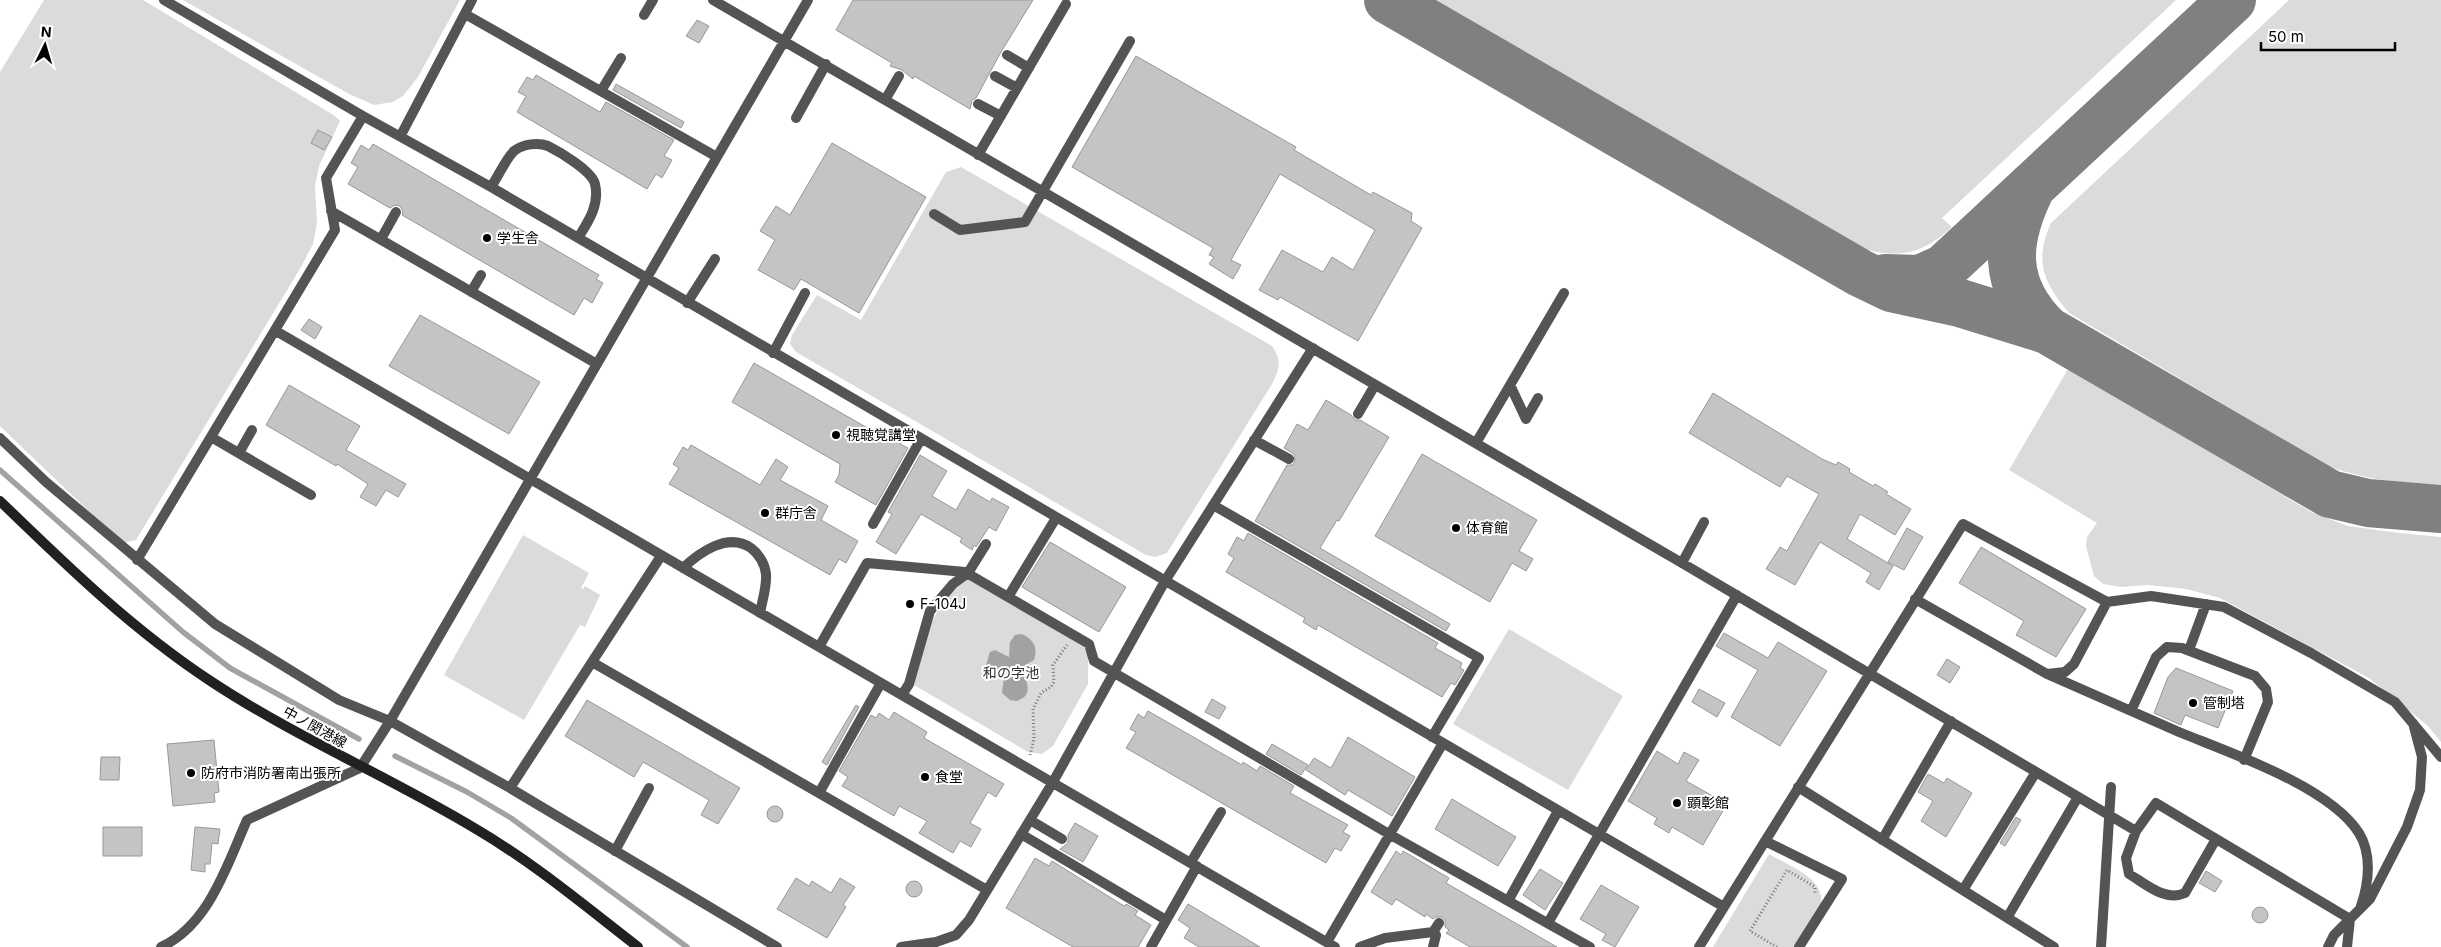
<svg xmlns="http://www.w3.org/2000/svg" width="2441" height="947" viewBox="0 0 2441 947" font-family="Inter,'Noto Sans JP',sans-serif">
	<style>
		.green { fill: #dbdbdb }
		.water { fill: #a2a2a2 }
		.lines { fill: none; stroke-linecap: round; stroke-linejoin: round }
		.stream { stroke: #a2a2a2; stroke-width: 5.5 }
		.taxiway { stroke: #808080; stroke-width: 48 }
		.building { fill: #c4c4c4; stroke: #989898 }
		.path { stroke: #767676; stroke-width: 3; stroke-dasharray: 1 2.5; stroke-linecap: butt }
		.service { stroke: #545454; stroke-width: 10 }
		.minor { stroke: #545454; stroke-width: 10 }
		.secondary { stroke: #212121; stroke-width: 10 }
		.poi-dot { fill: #000; stroke: #fff; stroke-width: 2 }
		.labels { text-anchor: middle; stroke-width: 4; stroke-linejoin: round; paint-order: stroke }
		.poi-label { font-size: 14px; fill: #000; stroke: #fff; text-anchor: start }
		.park-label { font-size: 14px; fill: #323232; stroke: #fff }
		.street-label { font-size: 14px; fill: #000; stroke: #fff }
	</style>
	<rect width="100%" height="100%" fill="#fff"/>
	<!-- green -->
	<path class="green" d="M44,0H143L335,116L340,121L319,166L315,186L317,223L313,244L301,267L136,540L122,543L0,426V72Z
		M183,0H460L418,77L403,96L393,102L374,105L349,94Z
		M1431,0H2176L1942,218L1952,227C1918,258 1893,259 1851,245Z
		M2289,0H2441V486C2402,483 2365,480 2328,466L2069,313C2043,282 2034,261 2051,223Z
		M961,167L1272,346C1282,361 1280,368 1272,384L1167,553L1155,557L1146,555L796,352L790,344L792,335L817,295L861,320L946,172Z
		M2068,369L2313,513L2348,526L2399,533L2441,537V742L2428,726L2369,678L2220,598L2186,589L2148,585L2121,587L2103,584L2094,576L2086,546L2087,537L2097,523L2009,470Z
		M523,535L589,573L581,588L583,589L585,586L600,595L585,627L580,625L524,720L444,675Z
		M968,579L1084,647L1088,657V684L1053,746L1042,754L1028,752L914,685C927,639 927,609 968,579Z
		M1509,629L1623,696L1568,790L1453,724Z
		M1769,854C1789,866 1826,878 1821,905L1794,947H1713Z"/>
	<!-- water -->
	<path class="water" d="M1022,634C1034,640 1038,647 1034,660L1022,667C1025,679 1036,696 1016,701L1010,700L1002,693L1004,676L987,671L986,665L990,652L995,650L1009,657L1010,642L1015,635Z"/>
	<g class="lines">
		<!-- stream -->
		<path class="stream" d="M0,470L183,632L230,668L359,739
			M395,756L467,792L511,818L687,947"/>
		<!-- taxiway -->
		<path class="taxiway" d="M1388,0L1860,273L1891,288L1960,303L2047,330
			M2032,186C2005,240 2001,285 2047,330L2330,494L2368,503L2441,509
			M1885,278L1920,279L1944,268L2232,0"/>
	</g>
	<!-- building -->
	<path class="building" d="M853,0H1033L1001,52L976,98L972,100L970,109L914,76L913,79L902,70L890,66L892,63L836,30Z
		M697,20L709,26L699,43L686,36Z
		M1136,56L1296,147L1294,150L1371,195L1373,192L1412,213L1411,221L1422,228L1358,341L1280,297L1278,300L1259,290L1282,250L1323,272L1332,257L1353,270L1375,230L1280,174L1231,260L1241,265L1233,279L1209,264L1214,257L1209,255L1213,248L1072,167Z
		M536,75L600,112L606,102L674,140L664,156L672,160L662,178L656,174L647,189L517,112L526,96L518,92L527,77L533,80Z
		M616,84L684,122L681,128L613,90Z
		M318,130L332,137L324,150L311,143Z
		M832,143L926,197L859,313L801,279L794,290L758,270L775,240L760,231L776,206L790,215Z
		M373,144L599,275L596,279L603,283L592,303L584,298L574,315L402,215L403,211L400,206L395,205L390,208L348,184L358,167L351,163L361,145L369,150Z
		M420,315L540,382L509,434L389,366Z
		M309,319L322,327L315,339L301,330Z
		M754,363L885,438L888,432L902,441L900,444L908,448L876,505L835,482L839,475L840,464L732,402Z
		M289,385L360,426L346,450L406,484L398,497L386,490L376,506L360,497L368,484L337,464L336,466L266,425Z
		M1713,393L1822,459L1836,465L1838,462L1850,469L1849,472L1873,486L1875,484L1888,492L1886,494L1911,509L1895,535L1860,514L1847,539L1893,566L1879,590L1866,582L1871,573L1820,542L1795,585L1766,569L1780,547L1787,551L1819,494L1787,476L1780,487L1689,433Z
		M1326,400L1351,415L1355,420H1360L1389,437L1339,521L1337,520L1320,548L1450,624L1446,631L1255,521L1287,465H1292L1295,462L1294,454L1284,448L1297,424L1308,430Z
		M691,445L760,485L776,459L788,467L780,480L828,506L821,520L858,541L846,563L839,559L830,575L669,484L679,468L673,464L683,447L688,450Z
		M1422,454L1537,520L1519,551L1533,559L1526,571L1512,563L1490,602L1375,536Z
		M920,455L947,471L932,496L956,510L968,489L990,502L992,498L1009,507L996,531L989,527L976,547L974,545L972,550L960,542L962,538L921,514L896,554L876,542L892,514L888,512Z
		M1907,528L1923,537L1904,570L1888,562Z
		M1248,533L1438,643L1435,648L1462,663L1460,668L1464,670L1455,685L1451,683L1442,697L1318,625L1316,630L1303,622L1305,618L1226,572L1234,558L1228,554L1237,537L1244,541Z
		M1050,542L1126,587L1099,632L1022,587Z
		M1981,547L2086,609L2056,657L2016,635L2024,621L1959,583Z
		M1724,633L1768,658L1778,642L1827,671L1780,746L1731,717L1758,670L1716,646Z
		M1947,659L1960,667L1950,683L1937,675Z
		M2176,668L2233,691L2218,728L2185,715L2181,725L2154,713L2168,677Z
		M1699,689L1725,703L1717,717L1692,702Z
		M1212,699L1226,707L1219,719L1205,712Z
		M587,700L740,788L718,824L701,815L709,800L643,762L634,777L565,736Z
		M856,705L859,707L827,765L822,762Z
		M1148,711L1242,765L1243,762L1257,771L1260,766L1294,786L1290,793L1348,825L1343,832L1350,836L1341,851L1335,848L1326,863L1126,748L1136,732L1130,729L1138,714L1144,718Z
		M894,712L927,732L924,738L1004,784L996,797L988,792L970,823L981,829L971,847L960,841L953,853L919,833L927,821L899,806L894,816L842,786L848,777L839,771L871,715L876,718L879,713L889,720Z
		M1348,737L1415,777L1392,816L1348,790L1345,795L1306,770L1314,758L1331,768Z
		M214,740L219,792L214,793L215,802L173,806L167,744Z
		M1272,744L1308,765L1301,775L1266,754Z
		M1657,751L1678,764L1684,752L1699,760L1686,781L1727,804L1703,845L1672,827L1669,833L1654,824L1657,818L1628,801Z
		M101,757H120L119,780H100Z
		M1928,774L1944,783L1947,778L1972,793L1946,837L1921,821L1933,801L1918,792Z
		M1452,799L1516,837L1498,866L1435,829Z
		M767 814a8 8 0 1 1 16 0a8 8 0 1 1-16 0Z
		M2016,817L2021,820L2005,846L2000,843Z
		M1075,823L1098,836L1083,862L1060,849L1068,843V835Z
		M103,827H142V856H103Z
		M195,827L220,829L218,844L212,843L210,864H205V872L191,870Z
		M1396,851L1401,855L1403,851L1449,878L1446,883L1557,947H1470L1446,933L1449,930L1445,927V920L1442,917H1436L1433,919L1426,914L1425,917L1396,899L1392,905L1371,892Z
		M1035,858L1049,866L1052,861L1124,906L1126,904L1138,911L1135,915L1151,925L1138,947H1073L1006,908Z
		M1540,869L1563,883L1545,910L1523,895Z
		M2206,871L2222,881L2215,892L2199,883Z
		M796,878L809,886L812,881L831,893L840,878L855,887L843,905L846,907L827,938L777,909Z
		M906 889a8 8 0 1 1 16 0a8 8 0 1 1-16 0Z
		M1601,885L1639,907L1615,947L1602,940L1606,934L1580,919Z
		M1188,904L1260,947H1199L1184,938L1190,928L1178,920Z
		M2252 915a8 8 0 1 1 16 0a8 8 0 1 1-16 0Z"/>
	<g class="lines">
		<!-- path -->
		<path class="path" d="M1030,755L1034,739L1033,709L1041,693L1051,687L1054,682L1053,665L1067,645
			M1777,947L1750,931L1787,870L1815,887V894"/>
		<!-- service -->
		<path class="service" d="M164,0L363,116
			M713,0L1682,563L2136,831L2156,803L2350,919L2370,899L2407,827L2420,790L2422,757L2413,723
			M465,14L717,157
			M644,15L653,0
			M1007,55L1029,68
			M995,76L1017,88
			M601,91L621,58
			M885,100L899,76
			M978,104L1001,116
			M796,118L826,64
			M401,135L472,0
			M978,155L1066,4
			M491,187C498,177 505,160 514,151C523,144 538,142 548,146C560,152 592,171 595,184C600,205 588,222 578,238
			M331,211L597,364
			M934,214L960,230L1025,222L1130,41
			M381,239L396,212
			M471,292L481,275
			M687,303L715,259
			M276,331L1335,947
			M773,353L805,293
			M1510,385L1526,419L1538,398
			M1358,414L1375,385
			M211,437L311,495
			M0,438L46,482L215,624L339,700L390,721L510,788L777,947
			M1254,440L1289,459
			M1476,443L1564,293
			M239,453L252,430
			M1213,505L1479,658L1432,737
			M873,524L921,439
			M137,560L335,230L326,178L363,116L491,187L1724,907
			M1682,563L1704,522
			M683,568C700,552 728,532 751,548C759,554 765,564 766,574C767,587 762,601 760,613
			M1008,597L1056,518
			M1915,599L2047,674L2065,672L2074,664L2107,602
			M819,647L867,563L965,572L1089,644L1094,661L1389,834L1590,947
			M2189,650L2206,604
			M592,662L987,890
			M2047,674C2091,693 2135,713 2179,732C2230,753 2329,786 2359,833C2372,854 2369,883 2361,906
			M902,695L909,684L930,611L953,584L968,573L986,544
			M2131,711L2156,657L2167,647L2182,648L2255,676L2266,689L2268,702L2244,760
			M390,721L808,0
			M1798,787L2054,947
			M510,788L661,556
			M819,793L881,683
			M1030,820L1062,839
			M2136,831L2126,858L2129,874C2146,884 2165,902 2185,893L2216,839
			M1021,834L1166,920
			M1882,840L1951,721
			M1765,841L1842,879L1799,947
			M615,851L649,788
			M1191,862L1221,812
			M1963,890L2036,772
			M1508,901L1558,811
			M2007,918L2078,797
			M1548,923L1737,595
			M1433,932L1436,935L1433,947
			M1327,942L1443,743
			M901,947L936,942L956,935L969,920L1053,782L1165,581L1313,348
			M1151,947L1197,866
			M1360,947L1385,938L1433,932L1439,923
			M1699,947L1963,524L2107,602L2151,596L2224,607L2311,653L2395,702L2441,757
			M2101,947L2111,787
			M2328,947L2334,935L2350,919L2347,947"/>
		<!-- minor -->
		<path class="minor" d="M161,947C209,925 227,865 247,820L360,768L390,721"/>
		<!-- secondary -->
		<path class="secondary" d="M0,501C67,566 134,631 212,682C297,738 390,777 476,829C534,863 585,906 638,947"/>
	</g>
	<!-- markers -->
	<g class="poi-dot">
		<circle cx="487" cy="238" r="5"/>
		<circle cx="836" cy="435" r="5"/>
		<circle cx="765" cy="513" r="5"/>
		<circle cx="1456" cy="528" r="5"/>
		<circle cx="910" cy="604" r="5"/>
		<circle cx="2193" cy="703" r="5"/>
		<circle cx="191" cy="773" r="5"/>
		<circle cx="925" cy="777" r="5"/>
		<circle cx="1677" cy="803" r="5"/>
	</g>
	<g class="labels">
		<!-- poi labels -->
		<g class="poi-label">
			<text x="497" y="243">学生舎</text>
			<text x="846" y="440">視聴覚講堂</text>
			<text x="775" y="518">群庁舎</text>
			<text x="1466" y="533">体育館</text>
			<text x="920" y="609">F-104J</text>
			<text x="2203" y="708">管制塔</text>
			<text x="201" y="778">防府市消防署南出張所</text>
			<text x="935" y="782">食堂</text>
			<text x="1687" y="808">顕彰館</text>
		</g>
		<!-- park labels -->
		<g class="park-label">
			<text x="1011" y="678">和の字池</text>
		</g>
		<!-- street labels -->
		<g class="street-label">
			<text transform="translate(315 727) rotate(29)" y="5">中ノ関港線</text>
		</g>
	</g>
	<!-- north arrow -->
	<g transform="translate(45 45) rotate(5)" stroke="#ffffff" stroke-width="4" paint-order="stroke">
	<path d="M0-4L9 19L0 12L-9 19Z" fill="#000000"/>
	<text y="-8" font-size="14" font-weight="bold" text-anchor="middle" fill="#000000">N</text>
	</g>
	<!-- scale -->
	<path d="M2261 42v8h134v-8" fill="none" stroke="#000000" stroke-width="2.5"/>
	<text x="2268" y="42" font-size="15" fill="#000000" stroke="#ffffff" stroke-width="4" paint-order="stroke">50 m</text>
</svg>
